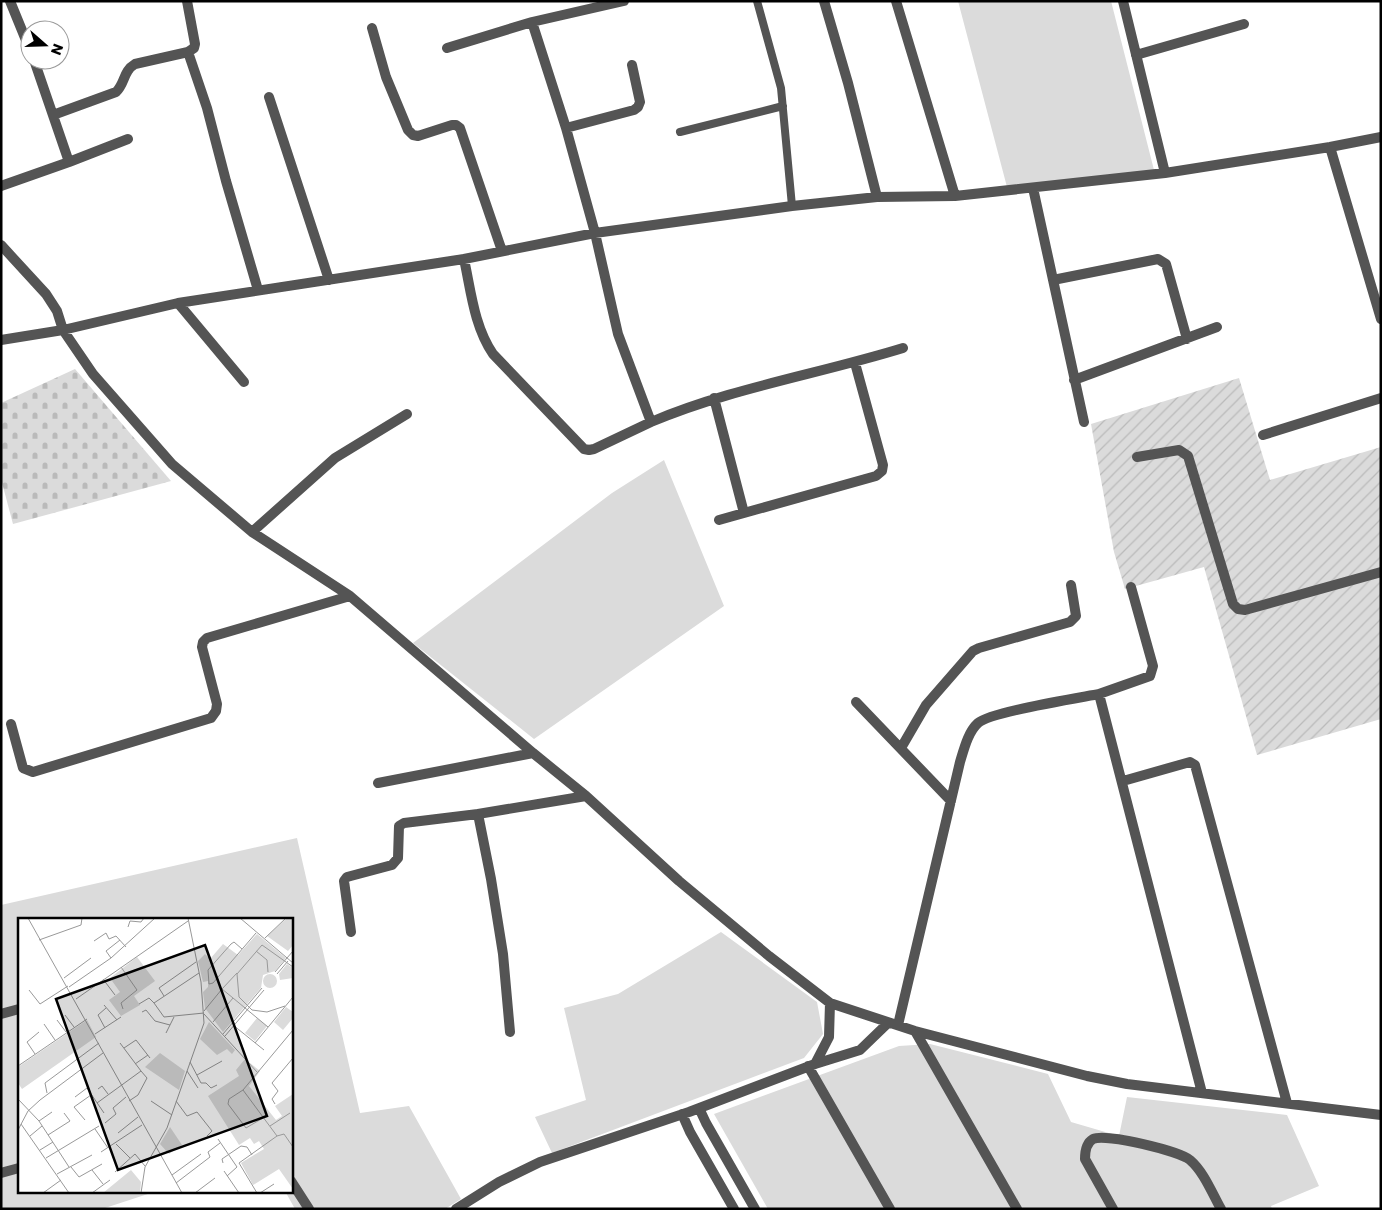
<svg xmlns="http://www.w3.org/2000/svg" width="1382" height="1210" viewBox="0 0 1382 1210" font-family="Poppins,sans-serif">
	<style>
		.grass { fill: #dbdbdb }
		.cemetery { fill: url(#cemetery-stones) }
		.garden { fill: url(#garden-furrows) }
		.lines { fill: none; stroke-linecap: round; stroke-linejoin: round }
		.lane { stroke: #545454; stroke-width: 8 }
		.street { stroke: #545454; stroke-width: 10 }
		.inset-road { fill: none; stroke: #999; stroke-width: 1 }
		.view { fill: #000; fill-opacity: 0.15; stroke: #000; stroke-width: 2.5 }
		.inset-edge { fill: none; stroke: #000; stroke-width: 2.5 }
	</style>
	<defs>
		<pattern id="cemetery-stones" width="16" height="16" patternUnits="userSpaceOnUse" patternTransform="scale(1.25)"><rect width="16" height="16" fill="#dbdbdb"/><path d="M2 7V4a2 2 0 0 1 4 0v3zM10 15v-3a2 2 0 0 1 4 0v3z" fill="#bababa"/></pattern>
		<pattern id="garden-furrows" width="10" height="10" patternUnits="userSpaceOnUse" patternTransform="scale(1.25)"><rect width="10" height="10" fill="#dbdbdb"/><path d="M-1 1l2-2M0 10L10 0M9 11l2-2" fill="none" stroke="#bababa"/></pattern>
	</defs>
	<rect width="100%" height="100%" fill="#fff"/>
	<!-- grass -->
	<path class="grass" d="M958,1H1111L1154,170L1007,187Z
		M664,460L724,606L534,739L413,643L612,493Z
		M297,838L360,1113L409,1106L461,1199L445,1209H295L285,1191H291V919H19V1191H157L102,1209H1V905Z
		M721,932L817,1002L823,1034L804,1058L552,1153L535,1117L586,1100L564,1008L618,994Z
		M930,1044L1048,1074L1071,1122L1119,1136L1127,1097L1287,1115L1319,1186L1271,1206L1272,1209H768L714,1114L899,1046Z"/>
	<!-- cemetery -->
	<path class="cemetery" d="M75,369L171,481L13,524L1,479V403Z"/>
	<!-- garden -->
	<path class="garden" d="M1239,378L1270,480L1381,447V719L1257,755L1204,567L1125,589L1114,552L1091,424Z"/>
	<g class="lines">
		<!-- lane -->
		<path class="lane" d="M757,1L781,88L792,206
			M680,132L783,106"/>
		<!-- street -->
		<path class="street" d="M10,1L30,50
			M187,1L195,44L194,48L188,52L207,108L226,181L258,290
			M824,1L848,83L877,197
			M896,1L955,196
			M1123,1L1165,173
			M372,28L386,77L408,130L413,135L418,136L452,125H456L460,128L502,251
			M447,48L532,22L624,1
			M1136,55L1244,24
			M269,97L329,280
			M53,115L116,92C125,84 123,71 135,64L188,52
			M566,128L634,110L638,107L640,102L632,65
			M1330,147L1381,319
			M69,162L128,139
			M1,186L69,162L34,60
			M1033,188L1084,422
			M1,245L46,294L57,311L63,330L93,374L172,464L252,532L350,596L533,753L586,796L679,881L769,956L830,1003L915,1031L1087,1076L1127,1084L1381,1115
			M464,259C471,291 474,326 493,354L584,449L589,450L594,449L651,422L618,334L595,233L566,128L532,22
			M1053,280L1158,259L1166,264L1187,339
			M178,303L244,382
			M1,340L63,330L178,303L464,259L595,233L792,206L877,197L955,196L1165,173L1330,147L1381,137
			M1074,380L1217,327
			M714,398L744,513
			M651,422C731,388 819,374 903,348
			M1263,435L1381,398
			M1137,457L1179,450L1188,456L1233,604L1238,609L1245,610L1381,572
			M719,520L876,476L882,471L883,465L855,363
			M252,532L335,458L407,414
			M1131,587L1153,666L1150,676L1099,694L1202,1093
			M856,702L951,801
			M11,724L23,768L33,772L211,718L216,711L217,704L202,647L203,642L207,638L350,596
			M901,748L926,705L973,651L979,648L1070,622L1076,616L1071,585
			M1123,781L1190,762L1195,765L1287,1103
			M378,783L533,753
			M478,814L491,879L503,954L510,1032
			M351,932L344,881L347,877L392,865L398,858L399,826L404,823L478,814L586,796
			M1,1014L19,1009
			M898,1025L960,762C964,749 968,732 978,723C990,712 1078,698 1099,694
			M915,1031L1017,1209
			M815,1064L829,1037L830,1003
			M808,1066L890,1209
			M699,1108L706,1123L755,1209
			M682,1114L690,1132L734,1209
			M1,1173L19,1168
			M291,1181L309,1209
			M456,1209L499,1182L540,1162L689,1112L815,1064L860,1050L888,1023
			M1113,1209L1085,1159C1085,1151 1086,1143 1093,1139C1106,1133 1179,1151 1190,1160C1204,1172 1212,1193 1221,1209"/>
	</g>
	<!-- overview -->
	<g transform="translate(18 918)">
		<rect width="275" height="275" fill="#fff"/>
		<path d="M269,0H275V27L270,33L249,18ZM239,16L268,40L257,53L245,57L243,70L205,114L187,90L185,74L190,69V63L185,64L180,43L187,36L192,41L205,26L220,37ZM269,46L275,50V60L262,62L261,56ZM245 63a7 7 0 1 1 14 0a7 7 0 1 1-14 0ZM268,89L275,94V100L265,112L256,104ZM239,100L249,108L237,123L227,115ZM69,102L78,119L4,171L0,165V149ZM191,104L217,132L214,136L209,131L199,137L182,121ZM142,135L167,153L161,172L127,149ZM227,141L242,153L231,168L258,202L264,198L257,188L275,176V271L261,251L235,267L223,245L246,231L241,223L236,226L232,220L221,227L190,178L221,158L218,152ZM113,252L123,264L122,275H85Z" fill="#dbdbdb"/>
		<path d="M152,209L164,227L151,236L142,226Z" fill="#dbdbdb"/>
		<path d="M119,39L137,63L116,78L122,87L103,98L91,82L102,74L92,60Z" fill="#dbdbdb"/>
		<path class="inset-road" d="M10,0L164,275M222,0L275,45M110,9L112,3L123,4L126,0M247,20L268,0M21,22L63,7L64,0M76,23L88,15L91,21L98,18L108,29M224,31L216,24L213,26L190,52L191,66L195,65L238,15M238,33L249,42L250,54M93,40L88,33L102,22M103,49L119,72L103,85L105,91M257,54L275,33M259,56L270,43M46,60L73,40M85,61L97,77M51,69L93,40L137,0M11,72L22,86L50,68M146,78L141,70L178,44M215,80L204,71L219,55M58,81L170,3M136,85L146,99L186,95M121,86L131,80L136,85L181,55M86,87L99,102M267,88L249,94L234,92L221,79L219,56L244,27L275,49M186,93L204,71M124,94L128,92L137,103L152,107M186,96L239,154M47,97L56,109M39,102L48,114M195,104L215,80L250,109M26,106L37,122M215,107L246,132M87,110L80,97L88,90M275,112L225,172L259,218L266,216L275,229M148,115L156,99M77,116L103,99M205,116L244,70M207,118L246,72M102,125L123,153M237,125L275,79M106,130L118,122L132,140M17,136L9,124L21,114M172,144L183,165H188L193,170L199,167M117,146L130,137M0,148L69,101M169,153L180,170M179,157L204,143M80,171L84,168L90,176M225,172L211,181L210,186L228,210L245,200M29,175L27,165L81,125M57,179L69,170L86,195M0,181L21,203L51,249M133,183L154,197M158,183L169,198L179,194L194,213L189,218M79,185L123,153L129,160L120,177L111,183M257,186L254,181L260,173L254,165L275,140M67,202L56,189L73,177M21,203L34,194M87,205L98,196L95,190L108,179M3,206L51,275M252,208L272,195M77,211L90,230M0,212L10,193L22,182L85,135M100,215L120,199M30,217L52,203L46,195M12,218L24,208M200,221L219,249L209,258M98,226L112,240M22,232L35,224M83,234L124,207M28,240L81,208M205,245L204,241L223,228L229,229L234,237M53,249L61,259L84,246M74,252L85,266M206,253L221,275M97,254L117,236L127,248M39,256L74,237M154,257L183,236M158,265L192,239L190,234L202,225M25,275L43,262M74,275L92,262M123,275L127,249L149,210L186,105L183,64L170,0M177,275L197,260M239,275L221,245L259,218M242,275L256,266"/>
		<path class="view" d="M187,27L249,198L100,252L38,81Z"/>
		<rect width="275" height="275" class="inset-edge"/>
	</g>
	<!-- border -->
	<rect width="1382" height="1210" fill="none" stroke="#000000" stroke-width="5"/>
	<!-- north arrow -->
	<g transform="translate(45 45) rotate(110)"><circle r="24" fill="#ffffff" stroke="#999999"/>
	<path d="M0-4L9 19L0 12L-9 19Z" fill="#000000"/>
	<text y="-8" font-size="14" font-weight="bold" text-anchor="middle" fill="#000000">N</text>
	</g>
</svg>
